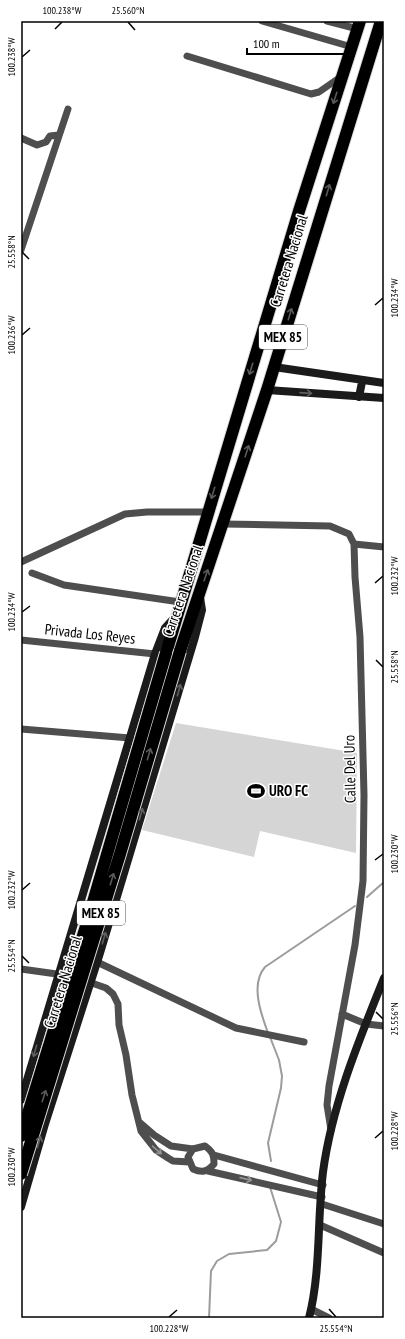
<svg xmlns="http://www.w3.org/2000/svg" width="405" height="1339" viewBox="0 0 405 1339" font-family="'PT Sans Narrow',sans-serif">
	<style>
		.green { fill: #d5d5d5 }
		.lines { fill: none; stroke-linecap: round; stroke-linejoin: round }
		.stream { stroke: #9c9c9c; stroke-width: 2 }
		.highway-casing { stroke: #dbdbdb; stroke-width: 14 }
		.street { stroke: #4e4e4e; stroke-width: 7 }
		.secondary { stroke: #1b1b1b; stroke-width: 8 }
		.highway { stroke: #000; stroke-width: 12 }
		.highway-bridge-casing { stroke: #dbdbdb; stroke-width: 14; stroke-linecap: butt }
		.highway-bridge { stroke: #000; stroke-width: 12 }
		.oneway { stroke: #595959 }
		.oneway2 { stroke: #5f5f5f }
		.oneway3 { stroke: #959595 }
		.ticks { fill: none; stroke: #000; stroke-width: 1.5 }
		.labels { text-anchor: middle; stroke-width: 3; stroke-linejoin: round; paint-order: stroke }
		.shield { fill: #fff; stroke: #4c4c4c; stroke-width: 1 }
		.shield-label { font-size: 14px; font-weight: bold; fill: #000 }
		.street-label { font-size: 15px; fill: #000; stroke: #fff }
		.poi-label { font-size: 15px; font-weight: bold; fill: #000; stroke: #fff; text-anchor: start }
		.neatline { fill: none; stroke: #000; stroke-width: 1.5 }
		.ticks-label { font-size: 10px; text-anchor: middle; fill: #000 }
	</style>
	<rect width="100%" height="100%" fill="#fff"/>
	<!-- green -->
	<path class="green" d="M176,723L357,753L356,853L260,831L254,857L142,830Z"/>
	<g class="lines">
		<!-- stream -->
		<path class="stream" d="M367,897L384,882
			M268,1033C261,1014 250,984 265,967L355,906
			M270,1037L279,1060L282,1076L281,1088L268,1143L271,1161
			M209,1318L211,1271L217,1261L229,1254L267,1250L276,1241L281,1222L270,1187"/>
		<!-- highway casing -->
		<g class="highway-casing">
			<path id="highway" d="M180,651L267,390L381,21
				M166,653L299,211L360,21"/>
		</g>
		<!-- street -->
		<path class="street" d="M262,21L352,47
			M327,21L358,29
			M187,56L311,94L319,92L342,76
			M21,138L37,145L46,142L50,136L59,135
			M21,250L68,109
			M223,524L330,526L349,534L354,544L355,577L360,637L364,795L363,881L355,945L329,1086L327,1105L331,1130
			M354,544L384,547
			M21,562L125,514L147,512H207
			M32,573L64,585L180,602
			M21,640L155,654
			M21,729L130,738
			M97,962L236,1028L304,1042
			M21,969L64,975
			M86,981L106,988L113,994L118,1004L119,1025L126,1055L132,1095L141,1131L156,1150L168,1158L173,1161L189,1162
			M342,1014L366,1024L384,1026
			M139,1122L154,1135L171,1146L193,1149L205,1146C213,1152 214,1155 214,1164C207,1172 202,1173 193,1169L188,1157L193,1149
			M214,1155L323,1185
			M208,1171L322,1197
			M322,1204L384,1224
			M320,1225L384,1253
			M311,1309L329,1318"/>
		<!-- secondary -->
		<path class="secondary" d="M274,367L384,383
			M267,390L384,398
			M359,397L362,382
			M21,1100L155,654L165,628L176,616
			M21,1207L45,1124L100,953L195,637L202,610L200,597
			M309,1318C321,1271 317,1221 323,1172C332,1105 359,1040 384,978"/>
		<!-- highway -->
		<use href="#highway" class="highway"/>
		<!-- highway-bridge casing -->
		<g class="highway-bridge-casing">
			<path id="highway-bridge" d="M21,1136L86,926L166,653
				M21,1174L120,854L180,651"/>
		</g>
		<!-- highway-bridge -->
		<use href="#highway-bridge" class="highway-bridge"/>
	</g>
	<!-- one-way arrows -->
	<defs><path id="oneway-shaft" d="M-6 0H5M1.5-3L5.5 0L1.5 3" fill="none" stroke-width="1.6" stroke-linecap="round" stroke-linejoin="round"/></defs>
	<g class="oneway">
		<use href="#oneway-shaft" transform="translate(335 98) rotate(108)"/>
		<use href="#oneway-shaft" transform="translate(328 190) rotate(-73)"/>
		<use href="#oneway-shaft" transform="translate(290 314) rotate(-73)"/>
		<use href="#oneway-shaft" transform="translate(251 369) rotate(107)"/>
		<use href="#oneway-shaft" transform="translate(247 451) rotate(-72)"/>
		<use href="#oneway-shaft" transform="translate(213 493) rotate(107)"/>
		<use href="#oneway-shaft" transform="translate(206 575) rotate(-71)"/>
		<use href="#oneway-shaft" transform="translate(149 754) rotate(-74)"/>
		<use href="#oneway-shaft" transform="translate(112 879) rotate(-73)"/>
		<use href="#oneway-shaft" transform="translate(44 1096) rotate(-72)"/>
	</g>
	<g class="oneway2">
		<use href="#oneway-shaft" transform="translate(306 393) rotate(4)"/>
		<use href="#oneway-shaft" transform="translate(179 690) rotate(-74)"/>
		<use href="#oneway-shaft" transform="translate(141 814) rotate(-74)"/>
		<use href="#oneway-shaft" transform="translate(104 938) rotate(-73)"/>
		<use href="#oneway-shaft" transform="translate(35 1051) rotate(106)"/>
		<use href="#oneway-shaft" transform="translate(39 1142) rotate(-74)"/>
	</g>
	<g class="oneway3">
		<use href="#oneway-shaft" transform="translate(157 1150) rotate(41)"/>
		<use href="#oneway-shaft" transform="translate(246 1179) rotate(13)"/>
	</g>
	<!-- ticks -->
	<path class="ticks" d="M128,22L135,30M55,29L62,22M22,57L30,50M22,252L29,259M375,305L383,298M22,335L30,328M375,583L383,576M22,612L30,606M376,660L383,667M375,860L383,854M22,890L30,883M22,956L29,963M376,1012L383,1019M375,1138L383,1131M22,1167L30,1161M329,1309L336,1317M169,1317L177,1310"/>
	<!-- icons -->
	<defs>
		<g id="stadium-bare" transform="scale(1.38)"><path d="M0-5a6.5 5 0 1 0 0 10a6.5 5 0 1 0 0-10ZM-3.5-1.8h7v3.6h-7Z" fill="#000" stroke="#fff" stroke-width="2.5" paint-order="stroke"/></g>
	</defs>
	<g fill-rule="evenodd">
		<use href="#stadium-bare" x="256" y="791"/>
	</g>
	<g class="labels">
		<!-- shield labels -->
		<g class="shield">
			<rect x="259" y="325" width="48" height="24" rx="3"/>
			<rect x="77" y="901" width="48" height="24" rx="3"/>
		</g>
		<g class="shield-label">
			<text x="283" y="342">MEX 85</text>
			<text x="101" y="918">MEX 85</text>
		</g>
		<!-- street labels -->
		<g class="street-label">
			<text transform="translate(289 261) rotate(-73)" y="5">Carretera Nacional</text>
			<text transform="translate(183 591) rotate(-71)" y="5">Carretera Nacional</text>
			<text transform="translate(90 634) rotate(6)" y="5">Privada Los Reyes</text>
			<text transform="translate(350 769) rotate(-91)" y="5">Calle Del Uro</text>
			<text transform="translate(63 982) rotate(-73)" y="5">Carretera Nacional</text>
		</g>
		<!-- poi labels -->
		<g class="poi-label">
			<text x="269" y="796">URO FC</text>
		</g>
	</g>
	<!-- border -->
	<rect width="405" height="1339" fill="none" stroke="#ffffff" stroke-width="44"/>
	<!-- scale -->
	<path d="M247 48v6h104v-6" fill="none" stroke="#000000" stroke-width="2"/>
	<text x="253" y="48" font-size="12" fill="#000000" stroke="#ffffff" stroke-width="3" paint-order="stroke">100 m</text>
	<rect x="22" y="22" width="361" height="1295" class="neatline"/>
	<g class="ticks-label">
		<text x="62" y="14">100.238°W</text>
		<text x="128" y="14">25.560°N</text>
		<text transform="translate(11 57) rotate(-90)" y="4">100.238°W</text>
		<text transform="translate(11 252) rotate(-90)" y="4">25.558°N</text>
		<text transform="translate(394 298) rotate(-90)" y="4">100.234°W</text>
		<text transform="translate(11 335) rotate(-90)" y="4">100.236°W</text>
		<text transform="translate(394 576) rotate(-90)" y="4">100.232°W</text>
		<text transform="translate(11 612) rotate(-90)" y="4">100.234°W</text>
		<text transform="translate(394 667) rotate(-90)" y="4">25.558°N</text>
		<text transform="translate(394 854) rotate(-90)" y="4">100.230°W</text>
		<text transform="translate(11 890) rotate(-90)" y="4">100.232°W</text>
		<text transform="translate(11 956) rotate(-90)" y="4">25.554°N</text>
		<text transform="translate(394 1019) rotate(-90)" y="4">25.556°N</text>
		<text transform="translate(394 1131) rotate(-90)" y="4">100.228°W</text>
		<text transform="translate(11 1167) rotate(-90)" y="4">100.230°W</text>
		<text x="169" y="1332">100.228°W</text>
		<text x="336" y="1332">25.554°N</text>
	</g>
</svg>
